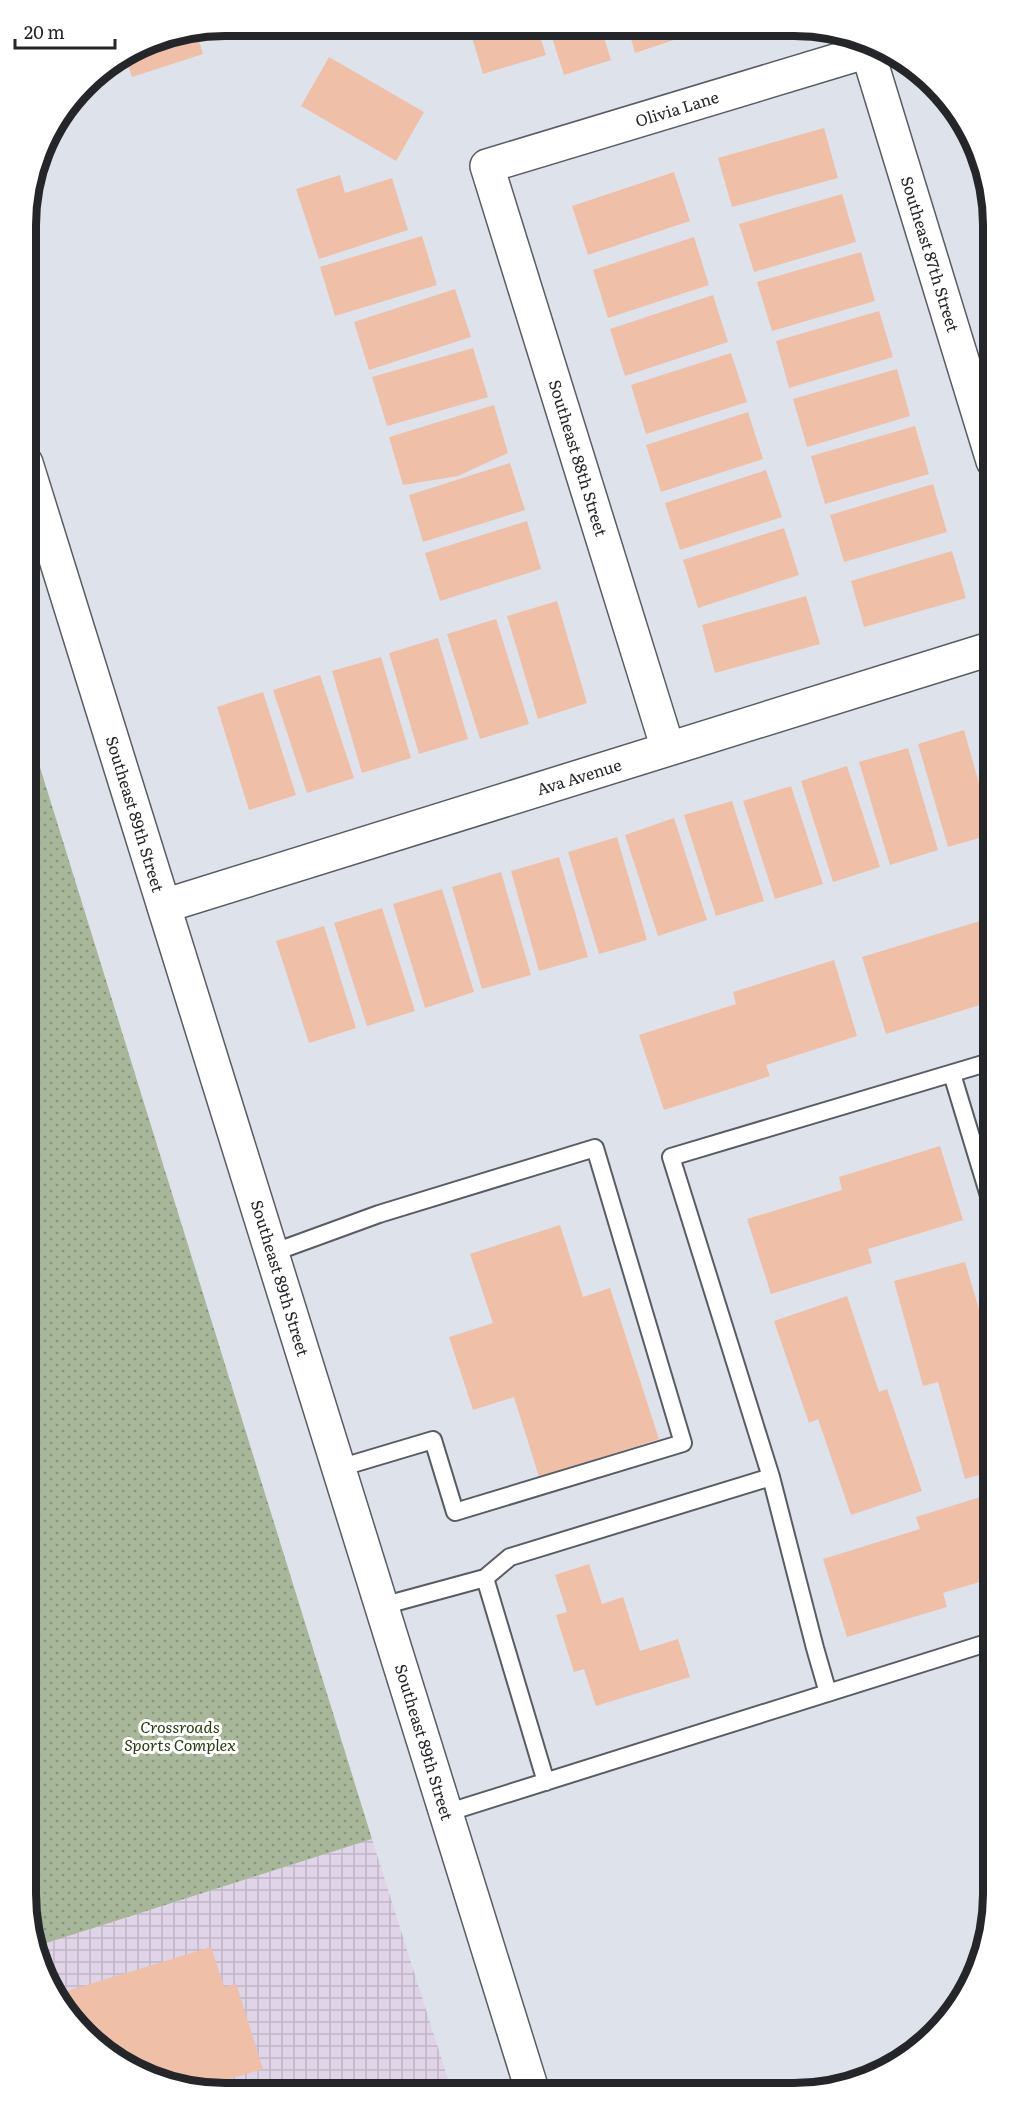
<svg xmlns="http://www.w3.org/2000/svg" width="1019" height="2119" viewBox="0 0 1019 2119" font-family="Literata,serif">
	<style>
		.industrial { fill: url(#industrial-grid) }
		.park { fill: url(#park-dots) }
		.building { fill: #efbfa8 }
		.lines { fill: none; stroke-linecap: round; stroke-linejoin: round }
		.lane-casing { stroke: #585c63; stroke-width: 20 }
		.street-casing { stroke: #585c63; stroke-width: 36 }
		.secondary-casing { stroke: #585c63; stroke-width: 36 }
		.lane { stroke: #fff; stroke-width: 16 }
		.street { stroke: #fff; stroke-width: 33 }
		.secondary { stroke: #fff; stroke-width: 33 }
		.labels { text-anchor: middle; stroke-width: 6; stroke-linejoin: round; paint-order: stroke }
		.street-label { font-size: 16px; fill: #242629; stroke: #fff }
		.park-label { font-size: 16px; font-style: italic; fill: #293d0d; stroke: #fff }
		.rim { fill: none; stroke: #242629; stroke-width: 8 }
	</style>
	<defs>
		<pattern id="industrial-grid" width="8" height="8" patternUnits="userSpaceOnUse" patternTransform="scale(1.5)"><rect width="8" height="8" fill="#dfd4e8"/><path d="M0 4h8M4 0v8" fill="none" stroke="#bfb6c7"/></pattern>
		<pattern id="park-dots" width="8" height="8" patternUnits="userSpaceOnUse" patternTransform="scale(1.5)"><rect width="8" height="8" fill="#a8b699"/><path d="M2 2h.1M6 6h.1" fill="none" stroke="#89947d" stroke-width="1.8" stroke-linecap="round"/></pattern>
	</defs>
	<rect width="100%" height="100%" fill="#dee3eb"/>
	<!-- industrial -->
	<path class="industrial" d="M372,1839L452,2092H199L149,2078L94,2044L36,1958L34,1947Z"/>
	<!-- park -->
	<path class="park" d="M26,722L372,1839L34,1947L26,1894Z"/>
	<!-- building -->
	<path class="building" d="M469,27H537L546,55L483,74Z
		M549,28H601L611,60L564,75Z
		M628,28H680L683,37L635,53Z
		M196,31L203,54L132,77L125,56L149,41Z
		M329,57L424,112L396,161L301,106Z
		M824,128L838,178L732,207L718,158Z
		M964,132L983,161L986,177L977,179Z
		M674,172L690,221L588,255L572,206Z
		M340,175L345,193L392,178L408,230L319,259L296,189Z
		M987,187L992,218L991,219L982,189Z
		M842,194L856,242L754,272L739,224Z
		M422,236L437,285L335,316L320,267Z
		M694,237L709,285L608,318L593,270Z
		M861,252L875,301L772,331L757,282Z
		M455,289L471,337L369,370L354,322Z
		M713,295L728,342L625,376L610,329Z
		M879,311L893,357L789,388L776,341Z
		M473,348L488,397L387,426L372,377Z
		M731,353L747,402L646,434L631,385Z
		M897,369L910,416L807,447L793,399Z
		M494,405L508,453L458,476L403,485L389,437Z
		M748,412L763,459L661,492L646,445Z
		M915,426L929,474L825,504L811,456Z
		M510,463L525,510L423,542L409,495Z
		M766,470L782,517L680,550L665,503Z
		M933,484L947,532L844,562L830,515Z
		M527,521L541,569L440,601L425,553Z
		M784,528L799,575L698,608L683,560Z
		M952,551L966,598L864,627L851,581Z
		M806,596L820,644L715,673L702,625Z
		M557,601L587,703L538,719L507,616Z
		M496,619L529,724L480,739L447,634Z
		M438,638L468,739L419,754L389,653Z
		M381,657L411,758L362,773L332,671Z
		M320,675L354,778L307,793L273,690Z
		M263,692L296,795L249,810L217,707Z
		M964,730L993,834L948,847L918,744Z
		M993,745V784L983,749Z
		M908,748L938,850L890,865L859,762Z
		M847,766L880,867L833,882L801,781Z
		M791,786L823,884L775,899L743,801Z
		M732,801L764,901L716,916L684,815Z
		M674,818L707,920L658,936L625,835Z
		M617,837L647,940L599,954L568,852Z
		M559,857L588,957L539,971L511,871Z
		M501,872L531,975L482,989L452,887Z
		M442,889L474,992L425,1008L393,904Z
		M382,908L415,1011L367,1026L334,923Z
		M993,917V1001L886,1034L862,957Z
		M324,926L356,1028L309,1043L276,941Z
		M834,960L857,1036L766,1065L770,1076L664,1110L639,1035L736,1004L733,992Z
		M940,1146L963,1220L868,1249L872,1263L771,1294L747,1219L842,1190L839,1177Z
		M560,1225L583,1297L610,1288L659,1439L539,1477L514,1397L473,1410L449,1337L493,1323L470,1254Z
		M965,1262L993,1357V1471L965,1479L938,1382L923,1386L894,1281Z
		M847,1296L879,1392L887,1389L922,1491L851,1515L818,1419L809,1423L774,1321Z
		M993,1493V1578L943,1593L947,1607L847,1637L823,1559L920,1529L916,1517Z
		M589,1564L602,1604L623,1597L640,1651L678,1639L690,1677L596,1706L584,1669L574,1672L556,1615L567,1612L555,1575Z
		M211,1947L224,1987L236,1983L263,2069L192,2090L149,2078L94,2044L74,2015L67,1991Z"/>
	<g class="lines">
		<!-- lane casing -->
		<g class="lane-casing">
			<path id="lane" d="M952,1074L993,1209
				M272,1253L379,1214L595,1148L683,1443L455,1512L433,1440L339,1468
				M771,1477L815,1648L828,1693
				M485,1578L546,1782
				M382,1606L485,1578L510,1557L771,1477L671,1157L993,1061
				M446,1813L993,1641"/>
		</g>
		<!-- street casing -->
		<g class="street-casing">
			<path id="street" d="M866,46L993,461
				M668,749L487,166L868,51
				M164,906L993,648"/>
		</g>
		<!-- secondary casing -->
		<g class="secondary-casing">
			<path id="secondary" d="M26,463L533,2093"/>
		</g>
		<!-- lane -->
		<use href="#lane" class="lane"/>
		<!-- street -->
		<use href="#street" class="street"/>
		<!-- secondary -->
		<use href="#secondary" class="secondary"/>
	</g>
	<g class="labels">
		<!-- street labels -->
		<g class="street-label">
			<text transform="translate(677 109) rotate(-17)" y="6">Olivia Lane</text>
			<text transform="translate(930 254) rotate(73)" y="6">Southeast 87th Street</text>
			<text transform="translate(578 458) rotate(73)" y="6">Southeast 88th Street</text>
			<text transform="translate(579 777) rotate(-17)" y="6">Ava Avenue</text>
			<text transform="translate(135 814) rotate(73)" y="6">Southeast 89th Street</text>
			<text transform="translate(280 1278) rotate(73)" y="6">Southeast 89th Street</text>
			<text transform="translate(424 1742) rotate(73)" y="6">Southeast 89th Street</text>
		</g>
		<!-- park labels -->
		<g class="park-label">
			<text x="180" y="1733">Crossroads<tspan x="180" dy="18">Sports Complex</tspan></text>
		</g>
	</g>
	<!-- crop -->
	<path d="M0 0H1019V2119H0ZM225 36H794A189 189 0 0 1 983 225V1894A189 189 0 0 1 794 2083H225A189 189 0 0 1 36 1894V225A189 189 0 0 1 225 36Z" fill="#fff" fill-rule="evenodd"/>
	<path class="rim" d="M225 36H794A189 189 0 0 1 983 225V1894A189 189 0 0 1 794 2083H225A189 189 0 0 1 36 1894V225A189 189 0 0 1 225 36Z"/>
	<!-- scale -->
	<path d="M15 39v9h100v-9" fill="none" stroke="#242629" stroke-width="3"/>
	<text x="24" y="39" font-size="18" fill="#242629" stroke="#ffffff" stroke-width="4.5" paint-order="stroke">20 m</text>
</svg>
